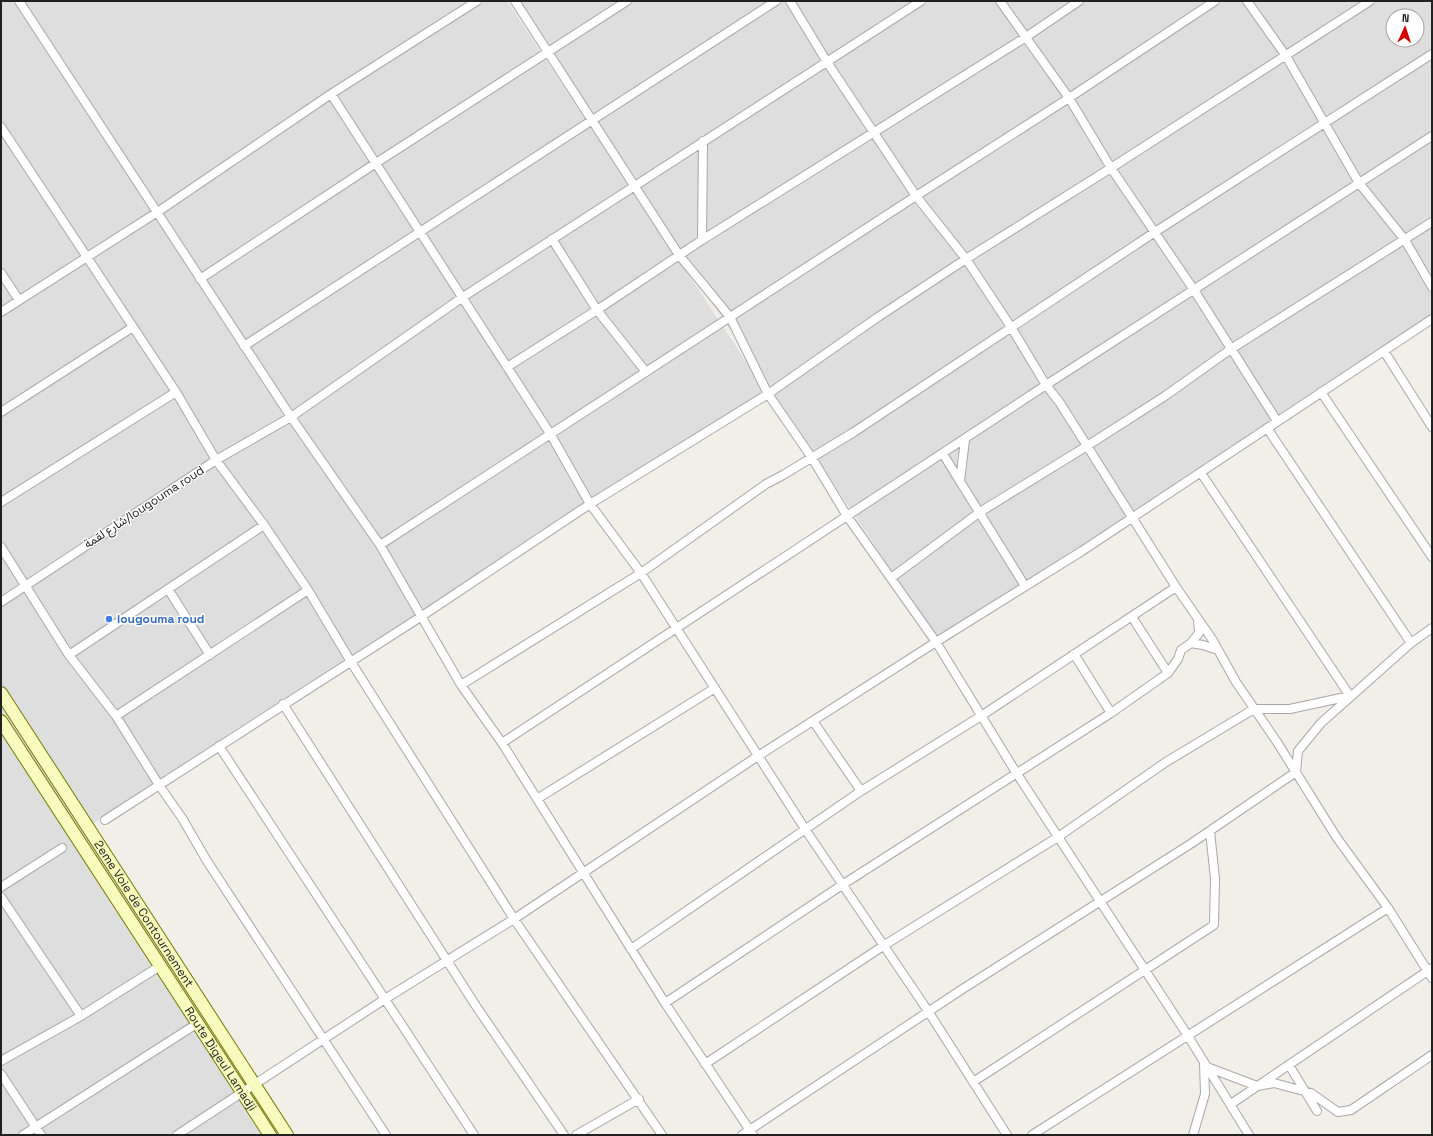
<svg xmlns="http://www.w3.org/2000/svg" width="1433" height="1136" viewBox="0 0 1433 1136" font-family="'Space Grotesk','Noto Sans Arabic',sans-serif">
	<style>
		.residential { fill: #dfdede; fill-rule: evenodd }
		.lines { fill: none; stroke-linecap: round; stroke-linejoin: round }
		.street-casing { stroke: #a8a8a8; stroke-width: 10 }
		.secondary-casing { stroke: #717d04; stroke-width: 14 }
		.street { stroke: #fff; stroke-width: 8 }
		.secondary { stroke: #f8fbbd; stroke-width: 12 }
		.shop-dot { fill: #3f7fe0; stroke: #fff; stroke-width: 1.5 }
		.labels { text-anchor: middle; stroke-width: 3; stroke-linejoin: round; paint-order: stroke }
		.street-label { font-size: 12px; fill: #212121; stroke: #fff }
		.shop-label { font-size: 12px; font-weight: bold; fill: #366cbe; stroke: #fff; text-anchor: start }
	</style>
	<rect width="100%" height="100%" fill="#f2eee8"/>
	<!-- residential -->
	<path class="residential" d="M1,1H507L767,393L85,829L282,1135H1Z
		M509,1H1432V316L1054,565L937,638ZM1393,16H1417V40H1393Z"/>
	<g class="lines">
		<!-- street casing -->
		<g class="street-casing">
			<path id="street" d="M19,1L291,417L380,545L461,685L502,743L665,1003L753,1135
				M515,1L679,255L730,317L768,394L812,458L847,516L936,642L1017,774L1188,1036L1249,1135
				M790,1L827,62L916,196L966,259L1011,327L1046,385L1060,403L1176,587L1212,639L1236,682L1277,742L1337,838L1388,908L1432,978
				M1000,1L1069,98L1111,168L1194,290L1277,421
				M1247,1L1286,56L1359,183L1405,240L1432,287
				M331,94L551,435L590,504L641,573L805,829L928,1011L1007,1135
				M1,127L176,392L216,460L264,525L308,590L351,662L514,919L662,1135
				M552,239L597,310L646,372
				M702,240L703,141
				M1,273L19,300
				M200,279L376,163L627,1
				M1,312L156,213L331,94L477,1
				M244,346L776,1
				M1384,351L1432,427
				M507,367L597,310L702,240L1026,37L1079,1
				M1321,392L1432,557
				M1,412L133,327
				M1267,428L1411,643
				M943,454L1025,586
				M960,481L965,440
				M1,502L176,392
				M380,545L916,196L1069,98L1215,1
				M1,547L69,655L116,716L159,785L182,818L207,861L386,1135
				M891,578L980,512L1087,446L1165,396L1231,349L1432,222
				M168,589L210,655
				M1,602L216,460L291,417L463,297L921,1
				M1132,617L1168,673
				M1191,643L1199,633L1198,619
				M1074,654L1111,713
				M69,655L264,525
				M461,685L641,573L766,484L783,475L854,432L1155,232L1432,54
				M283,704L476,1006L564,1135
				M116,716L308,590
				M813,721L861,791
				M502,743L1046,385L1432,136
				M219,746L474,1135
				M537,799L715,688
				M105,820L422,616L590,504L768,394L878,317L966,259L1111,168L1370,1
				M1,887L62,848
				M1,897L81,1016
				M631,949L861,791L981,716L1176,587
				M665,1003L842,885L1111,713L1168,673L1178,659L1181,650L1191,643L1203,645L1218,650
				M1,1061L81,1016L160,966
				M705,1064L883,946L1058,837L1166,762L1254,709H1290L1350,696L1201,473
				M1289,1065L1317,1111
				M1207,1067L1257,1086L1274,1083L1311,1093L1338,1112L1351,1110L1432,1055
				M1,1074L41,1135
				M973,1082L1214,925L1215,879L1210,831
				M1231,1104L1432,968
				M23,1135L198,1023
				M177,1135L385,999L514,919L758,756L936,642L1082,551L1432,319
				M576,1135L639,1099
				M742,1135L961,990L1192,843L1296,772L1298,751L1321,723L1411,643L1432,628
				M1032,1135L1388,908
				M1193,1135L1205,1094L1204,1063"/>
		</g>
		<!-- secondary casing -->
		<g class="secondary-casing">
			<g id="secondary">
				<path id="s1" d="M1,693L287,1135"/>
				<path id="s2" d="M1,721L270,1135"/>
			</g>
		</g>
		<!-- street -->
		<use href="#street" class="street"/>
		<!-- secondary -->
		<use href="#secondary" class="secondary"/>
	</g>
	<!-- markers -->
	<circle class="shop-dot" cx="109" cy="619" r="4"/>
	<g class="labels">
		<!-- street labels -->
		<g class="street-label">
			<text transform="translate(144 507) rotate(-33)" y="4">شارع لقمة/lougouma roud</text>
			<text dy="4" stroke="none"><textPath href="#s1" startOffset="263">2eme Voie de Contournement</textPath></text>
			<text dy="4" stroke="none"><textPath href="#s2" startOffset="403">Route Digeul Lamadji</textPath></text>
		</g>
		<!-- shop labels -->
		<g class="shop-label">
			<text x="117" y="623">lougouma roud</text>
		</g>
	</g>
	<!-- border -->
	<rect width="1433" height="1136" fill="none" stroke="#212121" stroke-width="4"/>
	<!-- north arrow -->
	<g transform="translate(1405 28) rotate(3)"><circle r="19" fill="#ffffff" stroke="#a6a6a6"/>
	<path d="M0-3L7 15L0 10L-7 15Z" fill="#d30002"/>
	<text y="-6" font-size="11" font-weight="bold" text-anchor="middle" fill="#212121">N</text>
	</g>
</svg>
